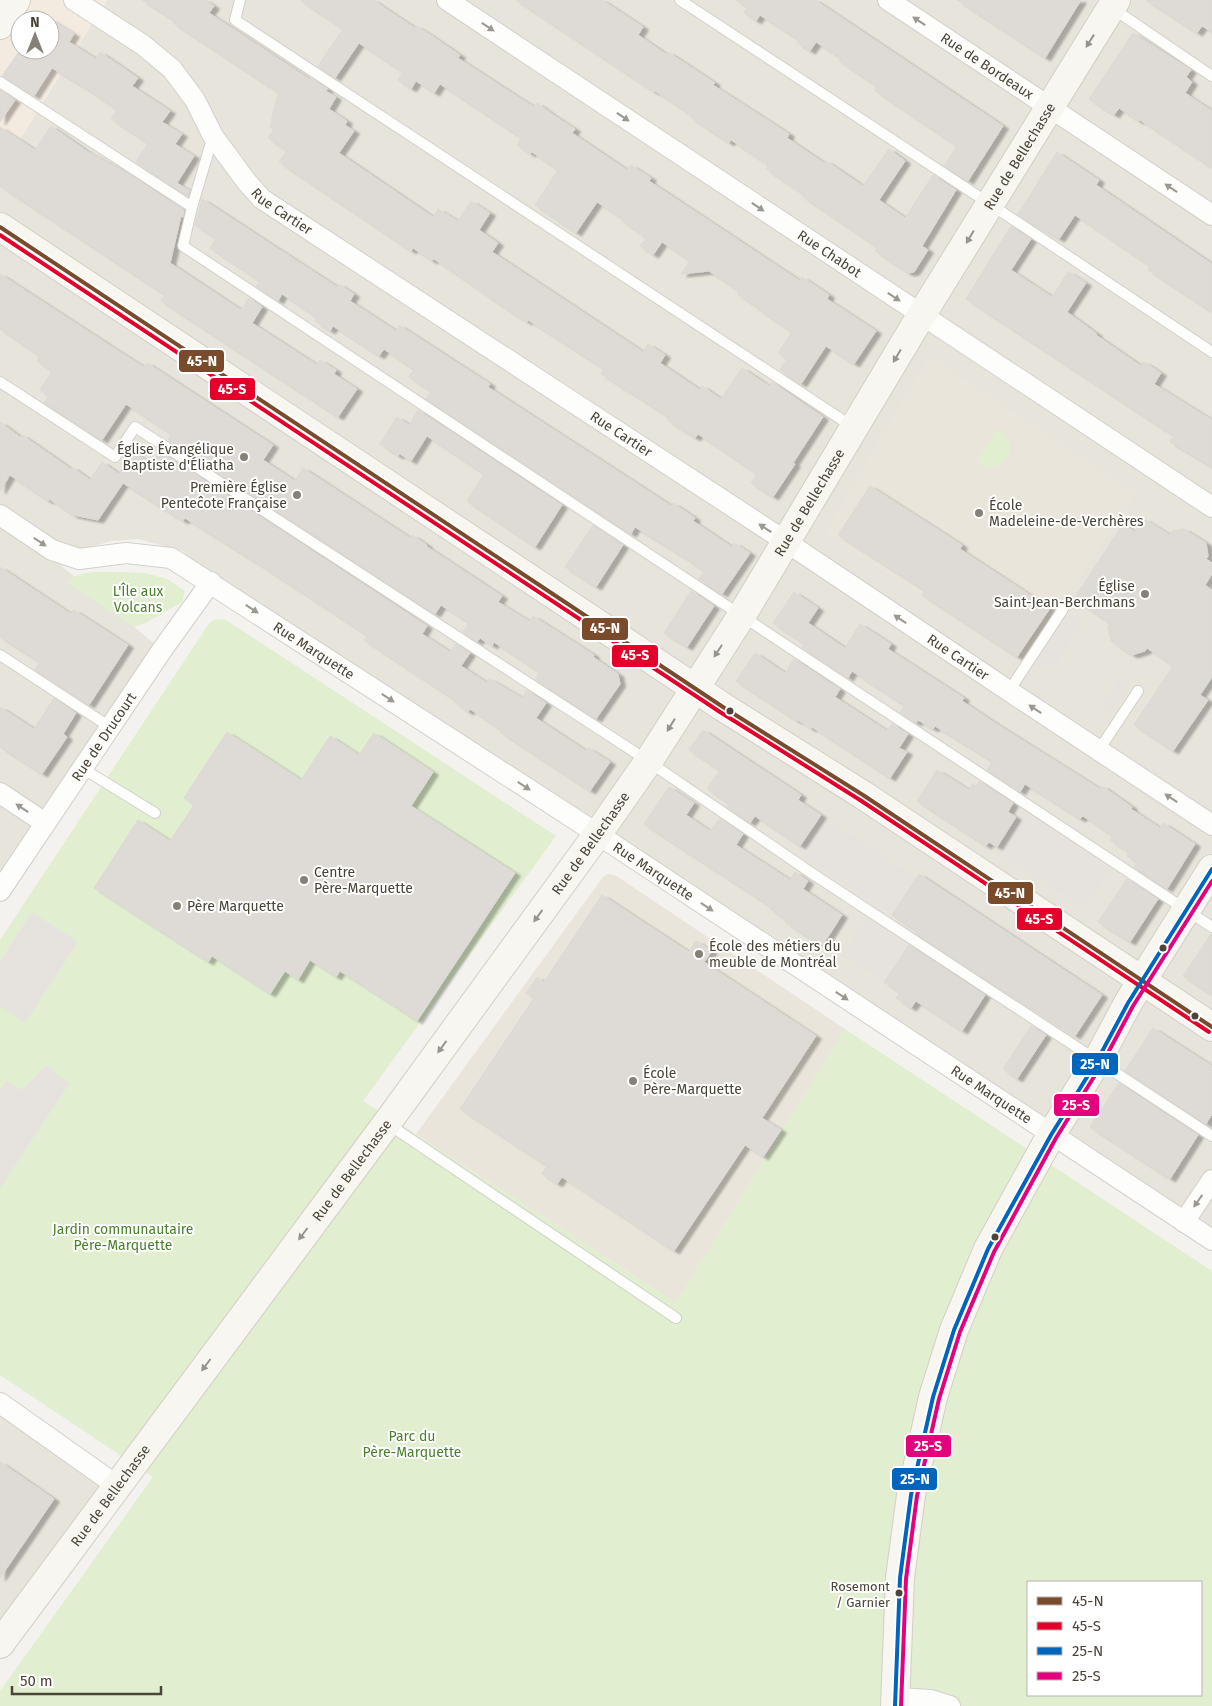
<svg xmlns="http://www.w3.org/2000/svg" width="1212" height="1706" viewBox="0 0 1212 1706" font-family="'Fira Sans',sans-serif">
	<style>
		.residential { fill: #e7e4dc }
		.commercial { fill: #f3ebdf; fill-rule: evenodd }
		.education { fill: #eae5da }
		.green { fill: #e1eecf; fill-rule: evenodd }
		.parking { fill: #e6e3df }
		.building { fill: #dedbd6; stroke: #dcd9d4; filter: url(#shadow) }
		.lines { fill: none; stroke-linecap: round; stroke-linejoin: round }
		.lane-casing { stroke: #d2d0cb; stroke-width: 12 }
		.street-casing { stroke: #d2d0cb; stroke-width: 22 }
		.secondary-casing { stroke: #d3cfc5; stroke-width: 30 }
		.lane { stroke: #fdfdfc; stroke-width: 10 }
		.street { stroke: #fdfdfc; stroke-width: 20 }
		.secondary { stroke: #f7f6f1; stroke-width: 28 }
		.bus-1-casing { stroke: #fff; stroke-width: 8 }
		.bus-2-casing { stroke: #fff; stroke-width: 8 }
		.bus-3-casing { stroke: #fff; stroke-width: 8 }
		.bus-4-casing { stroke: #fff; stroke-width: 8 }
		.bus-1 { stroke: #7a4b2a; stroke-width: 4 }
		.bus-2 { stroke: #e4002b; stroke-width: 4 }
		.bus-3 { stroke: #0065bd; stroke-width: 4 }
		.bus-4 { stroke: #e5007d; stroke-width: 4 }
		.oneway { fill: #9b9791 }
		.oneway2 { fill: #98948c }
		.poi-dot { fill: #868178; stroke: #fff; stroke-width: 2 }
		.bus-dot { fill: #4b4439; stroke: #fff; stroke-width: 2 }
		.labels { text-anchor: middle; stroke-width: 4; stroke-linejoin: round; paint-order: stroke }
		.bus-label { font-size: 13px; fill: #4b4439; stroke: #fff; text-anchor: end }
		.street-label { font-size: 14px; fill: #4b4439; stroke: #fff }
		.poi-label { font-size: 14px; fill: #4b4439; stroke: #fff; text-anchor: start }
		.park-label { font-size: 14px; fill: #4a7f2a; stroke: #fff }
		.line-badge { stroke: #fff; stroke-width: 2 }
		.badge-label { font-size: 14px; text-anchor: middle; font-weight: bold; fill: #fff }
	</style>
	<defs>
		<filter id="shadow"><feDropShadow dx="5.5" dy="3" stdDeviation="1" flood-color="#0004"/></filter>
	</defs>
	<rect width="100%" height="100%" fill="#f4f2ee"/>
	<!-- residential -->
	<path class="residential" d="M107,0H1212V1234L212,578L183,551L138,539L112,541L51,557L162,650L0,898V171Z
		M0,1404L116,1485L0,1644Z"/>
	<!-- commercial -->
	<path class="commercial" d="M0,0H107L0,171ZM20,20H50V50H20Z"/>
	<!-- education -->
	<path class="education" d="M929,356L1136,493L1023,662L825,533Z
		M608,874L615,875L845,1029L676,1303L416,1134L603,877Z"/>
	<!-- green -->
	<path class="green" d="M998,429C1019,442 1011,468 986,468L976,462Z
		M122,572L145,573L167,579L185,591L182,602L146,623L134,627L66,582C80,569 104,572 122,572Z
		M218,619L226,620L556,836L363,1101L416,1134L676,1303L845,1029L1212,1271V1706H0V1691L153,1477L0,1375V940L210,622ZM1028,1582H1201V1695H1028Z"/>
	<!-- parking -->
	<path class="parking" d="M1065,614L1084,621L1055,666L1034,665Z
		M1120,677L1131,684L1113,712L1102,704Z
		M1026,803L1115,862L1084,909L996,850Z
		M821,815L916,878L892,915L796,852Z
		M32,912L78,942L25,1023L0,1006V961Z
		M867,918L909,945L884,982L842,955Z
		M46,1065L69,1084L0,1188V1091L6,1081L22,1090Z"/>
	<!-- building -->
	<path class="building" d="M142,0H205L214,6L209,13L309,79L310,78L328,89L326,91L336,97L329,109L347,121L345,125L354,131L339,153L433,217L438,209L458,221L471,201L490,213L479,230L498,243L492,252L643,352L648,344L665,355L660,363L700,390L702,386L721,399L742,368L769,386L772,382L823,417L793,463L795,464L773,497L751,483L757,474L698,434L695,438L667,420L669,417L601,374L604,369L528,320L527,322L508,310L434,259L432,261L413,248L411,251L279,162L287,151L268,138L274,129L270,127L278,92L173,23L175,21Z
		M300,0H373L415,28L416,26L426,32L460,55L458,58L515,95L534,107L537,103L555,116L575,129L572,133L627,170L631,165L651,178L649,181L800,281L802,277L829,295L827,299L876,331L854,364L826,346L801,384L780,370L787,359L778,353L792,332L759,310L760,309L737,294L739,291L709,271L681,274L690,261L662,242L653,255L640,246L646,238L622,221L623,219L597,202L576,233L535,205L558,170L532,152L530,154L517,145L521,138L440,84L434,93L416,81L411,89L398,80L403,72L359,43L335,78L318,66L343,29Z
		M516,0H602L643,27L638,35L666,54L668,52L715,83L713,85L789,134L787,138L824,163L826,161L863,186L889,149L905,161L879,200L905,218L933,175L956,190L922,246L928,250L914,272L908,273L875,251L877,247L802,196L803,194L766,169L768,165L731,140L729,143L691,118L692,116L673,103L655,91L654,92Z
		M736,0H815L1003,126L968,181L944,166L957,146L874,90L877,86L839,61L841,58L816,42L810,51L797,43L799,40L760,15L756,21L744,13L748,7Z
		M957,0H1081L1045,58Z
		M1146,0H1212V32L1202,26L1197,33Z
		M50,19L74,34L69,42L96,59L100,52L138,78L132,86L170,111L162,122L182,134L175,144L194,156L177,183L190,191L188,196L136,162L148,143L111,119L117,109L79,84L52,68L34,96L2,76L20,50H50Z
		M1133,33L1191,70L1186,77L1192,82L1185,93L1212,111V168L1140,120L1138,121L1119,108L1114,115L1089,99Z
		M0,90L15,100L0,122Z
		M51,126L88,152L129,174L184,210L183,217L181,216L170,263L241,310L249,298L262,307L252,323L317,365L320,360L336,370L334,374L357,389L338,417L161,301L165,295L0,186V127L35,150Z
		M1057,152L1099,180L1096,185L1212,264V312L1148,270L1150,266L1075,215L1059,239L1018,214Z
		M202,199L337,287L339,284L354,294L350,301L396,331L399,325L490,384L488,387L656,496L671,506L673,503L695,518L693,521L732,547L734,543L750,553L722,594L699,579L704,571L682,556L635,527L631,534L426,399L431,391L409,377L414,369L398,359L384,349L379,356L333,326L330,331L315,321L317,317L282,294L278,301L256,286L260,281L210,248L216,239L195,225Z
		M1011,226L1031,239L1011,270L1052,297L1068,272L1086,283L1067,312L1097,334L1096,335L1141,366L1144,362L1161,373L1154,384L1212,420V467L1170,442L1174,436L966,299Z
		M0,274L120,352L144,367L147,363L273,445L263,460L295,481L303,468L410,538L412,535L427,545L426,546L502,596L498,602L529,621L533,616L594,655L593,657L618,674L620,684L596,719L535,679L540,672L524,662L494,642L492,646L480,638L477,642L463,632L469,623L441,605L435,614L168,440L171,434L126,404L102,440L44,403L49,396L40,390L52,371L37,361L40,356L0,329Z
		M418,410L562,505L535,547L467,501L484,474L427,436L411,461L400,454L398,456L380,444L397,417L409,425Z
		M0,422L20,437L22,435L71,469L72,467L90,480L102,462L119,474L133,452L152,464L160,451L427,626L422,634L450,652L456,644L470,653L461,666L487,683L490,679L522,698L527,690L546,703L536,718L586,751L588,748L610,762L590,791L500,732L501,730L470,709L468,712L454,702L455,700L364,640L368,636L257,563L185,518L183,521L123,483L98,520L73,515L49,499L48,501L10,475L0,491Z
		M870,486L962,545L960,549L1050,608L1017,657L922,595L925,591L838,535Z
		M1144,519L1170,535L1172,531L1184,529L1206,543L1208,556L1206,559L1212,563V574L1205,585L1212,590V677L1200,695L1208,700L1173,751L1134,725L1173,666L1147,648L1145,651L1132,655L1121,648L1111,641L1108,627L1110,623L1074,599L1123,524L1135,532Z
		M593,525L623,545L596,587L565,567Z
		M0,567L71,614L74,610L128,645L89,705L35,670L40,662L0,637Z
		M691,591L714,606L687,647L664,633Z
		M794,592L818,608L808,623L845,648L860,624L891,644L888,649L964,698L962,701L992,721L1100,789L1102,786L1132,807L1131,809L1160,828L1163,823L1195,844L1167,889L1134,867L1137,862L1127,856L1129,853L1110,840L1113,836L1083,816L1080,819L1025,784L1020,792L987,770L992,761L935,726L933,729L918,720L916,723L900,712L905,706L852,671L848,678L802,647L804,644L773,623Z
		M755,653L785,673L794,659L840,689L835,697L887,731L892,724L908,734L899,748L907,752L890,778L812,727L811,729L798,720L797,721L736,681Z
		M54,698L76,713L63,734L67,737L42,774L0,747V707L34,729Z
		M703,730L801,795L798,800L821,815L800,846L755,816L750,823L727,807L730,804L707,789L720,770L689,750Z
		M227,732L301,780L330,736L359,755L374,733L433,772L411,806L515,873L417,1021L340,971L336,977L310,960L298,980L285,971L270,994L212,956L208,962L94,888L138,820L170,841L194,805L184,798Z
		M937,770L969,790L972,784L976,786L979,781L1013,803L1008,812L1016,817L997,847L989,842L986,846L917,801Z
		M669,787L694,803L686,815L710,831L720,818L743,834L736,845L790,880L795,872L808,881L803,889L842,915L822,946L786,923L787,921L770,909L771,907L644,824Z
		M919,874L1102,995L1075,1036L916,934L917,932L892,915Z
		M1127,879L1158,899L1130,942L1098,922Z
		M602,895L689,952L696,941L712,951L704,962L816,1036L762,1118L781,1130L763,1157L745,1145L674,1251L562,1177L557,1184L542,1174L547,1166L460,1109L534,998L526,993L537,977L544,982Z
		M1211,934H1212V995L1183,976Z
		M909,945L985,995L962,1031L916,1001L911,1008L896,998L900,993L884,982Z
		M1031,1026L1046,1035L1017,1079L1003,1069Z
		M1153,1028L1212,1066V1114L1206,1124L1125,1071Z
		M1119,1083L1198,1135L1170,1179L1090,1127Z
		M0,1462L54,1499L0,1578Z"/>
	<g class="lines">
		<!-- lane casing -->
		<g class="lane-casing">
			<path id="lane" d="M240,0L235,20L853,427
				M680,0L990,204L1212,352
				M1112,8L1212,76
				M0,82L192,207
				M213,136L192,207L183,246L1212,927
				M0,382L115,457L135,427L633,751L813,874L1212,1136
				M0,655L110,727
				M1009,691L1063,609
				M1099,750L1138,691
				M82,768L155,813
				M388,1124L676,1318"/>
		</g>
		<!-- street casing -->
		<g class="street-casing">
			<g id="street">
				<path id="s1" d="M74,0L143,45L172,69L195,100L213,136L246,181L262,199L776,535L1009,691L1212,825"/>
				<path id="s2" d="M447,0L1212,507"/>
				<path id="s3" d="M888,0L1212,215"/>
				<path id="s4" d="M0,515L52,550L79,559L126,553L171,558L573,818L1212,1240"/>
				<path d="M0,793L45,823"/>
				<path id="s5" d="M0,891L162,650L211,582"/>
				<path d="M1184,1222L1212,1180"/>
				<path d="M0,1403L116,1485"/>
				<path d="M896,1698L931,1700L950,1706"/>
			</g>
		</g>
		<!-- secondary casing -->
		<g class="secondary-casing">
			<g id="secondary">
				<path d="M0,25L16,0"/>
				<path d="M0,227L723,707L863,795L1212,1027"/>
				<path id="s6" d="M0,1644L387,1123L597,835L648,762L742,615L922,314L1116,0"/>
				<path d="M895,1706L900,1578L911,1495L933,1397L954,1330L988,1249L1051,1135L1097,1061L1128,1003L1212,869"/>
			</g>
		</g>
		<!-- lane -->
		<use href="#lane" class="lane"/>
		<!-- street -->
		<use href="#street" class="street"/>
		<!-- secondary -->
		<use href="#secondary" class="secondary"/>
		<!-- bus-1 casing -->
		<g class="bus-1-casing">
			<path id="bus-1" d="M0,227L723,707L863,795L1212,1027"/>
		</g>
		<!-- bus-2 casing -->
		<g class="bus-2-casing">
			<path id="bus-2" d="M0,235L720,712L860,800L1209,1032"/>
		</g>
		<!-- bus-3 casing -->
		<g class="bus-3-casing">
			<path id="bus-3" d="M895,1706L900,1578L911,1495L933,1397L954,1330L988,1249L1051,1135L1097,1061L1128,1003L1212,869"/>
		</g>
		<!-- bus-4 casing -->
		<g class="bus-4-casing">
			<path id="bus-4" d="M901,1706L906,1579L917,1496L939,1399L960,1332L994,1252L1056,1138L1102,1064L1133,1006L1212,881"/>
		</g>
		<!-- bus-1 -->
		<use href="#bus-1" class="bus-1"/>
		<!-- bus-2 -->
		<use href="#bus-2" class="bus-2"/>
		<!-- bus-3 -->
		<use href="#bus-3" class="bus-3"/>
		<!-- bus-4 -->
		<use href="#bus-4" class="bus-4"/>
	</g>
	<!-- one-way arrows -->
	<defs><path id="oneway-solid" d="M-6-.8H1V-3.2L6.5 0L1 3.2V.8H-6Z" transform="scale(1.25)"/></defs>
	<g class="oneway">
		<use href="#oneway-solid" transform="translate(919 21) rotate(-147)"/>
		<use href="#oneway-solid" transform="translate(488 27) rotate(34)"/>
		<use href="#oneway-solid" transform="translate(623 117) rotate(34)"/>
		<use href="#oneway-solid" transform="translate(1171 188) rotate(-146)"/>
		<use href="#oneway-solid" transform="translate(758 207) rotate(34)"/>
		<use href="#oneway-solid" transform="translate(894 297) rotate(33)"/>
		<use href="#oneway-solid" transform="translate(765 528) rotate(-147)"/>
		<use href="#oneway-solid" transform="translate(40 542) rotate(34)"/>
		<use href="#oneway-solid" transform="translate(252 609) rotate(33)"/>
		<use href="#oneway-solid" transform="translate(900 619) rotate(-146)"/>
		<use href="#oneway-solid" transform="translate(388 698) rotate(33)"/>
		<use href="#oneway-solid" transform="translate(1035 709) rotate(-147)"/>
		<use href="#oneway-solid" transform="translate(524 786) rotate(33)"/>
		<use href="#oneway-solid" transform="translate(1171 798) rotate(-147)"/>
		<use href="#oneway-solid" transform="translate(22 808) rotate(-146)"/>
		<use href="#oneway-solid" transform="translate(707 907) rotate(34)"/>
		<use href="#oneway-solid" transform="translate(842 996) rotate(33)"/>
		<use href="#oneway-solid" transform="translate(1198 1201) rotate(125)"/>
	</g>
	<g class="oneway2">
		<use href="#oneway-solid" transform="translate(1090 41) rotate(122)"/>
		<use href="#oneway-solid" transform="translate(970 237) rotate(121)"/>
		<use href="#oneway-solid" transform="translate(897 356) rotate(121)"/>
		<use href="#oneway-solid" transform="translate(718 651) rotate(123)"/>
		<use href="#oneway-solid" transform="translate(671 725) rotate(122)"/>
		<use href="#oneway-solid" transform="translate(538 916) rotate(126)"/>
		<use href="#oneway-solid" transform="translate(442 1047) rotate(126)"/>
		<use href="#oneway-solid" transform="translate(303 1234) rotate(127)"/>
		<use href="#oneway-solid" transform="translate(206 1365) rotate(127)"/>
	</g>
	<!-- markers -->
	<g class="poi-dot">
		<circle cx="244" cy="457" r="5"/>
		<circle cx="297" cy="495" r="5"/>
		<circle cx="979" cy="513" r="5"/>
		<circle cx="1145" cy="594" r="5"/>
		<circle cx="304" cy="880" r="5"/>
		<circle cx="177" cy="906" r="5"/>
		<circle cx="699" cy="954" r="5"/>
		<circle cx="633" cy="1081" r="5"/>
	</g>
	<g class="bus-dot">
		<circle cx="730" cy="711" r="4.5"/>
		<circle cx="1163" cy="948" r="4.5"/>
		<circle cx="1195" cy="1016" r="4.5"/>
		<circle cx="995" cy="1237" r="4.5"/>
		<circle cx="899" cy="1593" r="4.5"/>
	</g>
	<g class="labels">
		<!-- bus labels -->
		<g class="bus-label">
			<text x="890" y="1591">Rosemont<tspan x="890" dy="16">/ Garnier</tspan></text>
		</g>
		<!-- street labels -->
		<g class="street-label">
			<text dy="5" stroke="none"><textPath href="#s3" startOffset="119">Rue de Bordeaux</textPath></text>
			<text dy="5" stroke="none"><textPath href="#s6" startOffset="1805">Rue de Bellechasse</textPath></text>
			<text dy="5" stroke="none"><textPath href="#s1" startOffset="302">Rue Cartier</textPath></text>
			<text dy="5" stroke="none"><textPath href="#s2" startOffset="459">Rue Chabot</textPath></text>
			<text dy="5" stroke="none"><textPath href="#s1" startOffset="708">Rue Cartier</textPath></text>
			<text dy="5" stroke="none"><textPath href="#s6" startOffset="1400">Rue de Bellechasse</textPath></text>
			<text dy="5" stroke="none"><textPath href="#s4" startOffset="354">Rue Marquette</textPath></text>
			<text dy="5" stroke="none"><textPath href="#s1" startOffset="1112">Rue Cartier</textPath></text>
			<text dy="5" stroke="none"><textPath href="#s5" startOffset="186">Rue de Drucourt</textPath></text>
			<text dy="5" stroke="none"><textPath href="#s6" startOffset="995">Rue de Bellechasse</textPath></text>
			<text dy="5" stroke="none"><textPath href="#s4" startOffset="759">Rue Marquette</textPath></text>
			<text dy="5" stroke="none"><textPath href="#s4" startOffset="1164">Rue Marquette</textPath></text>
			<text dy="5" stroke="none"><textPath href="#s6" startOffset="590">Rue de Bellechasse</textPath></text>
			<text dy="5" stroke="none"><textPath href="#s6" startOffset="185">Rue de Bellechasse</textPath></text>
		</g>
		<!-- poi labels -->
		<g class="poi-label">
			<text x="234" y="454" text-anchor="end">Église Évangélique<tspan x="234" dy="16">Baptiste d'Éliatha</tspan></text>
			<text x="287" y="492" text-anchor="end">Première Église<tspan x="287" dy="16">Penteĉote Française</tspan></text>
			<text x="989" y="510">École<tspan x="989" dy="16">Madeleine-de-Verchères</tspan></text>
			<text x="1135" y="591" text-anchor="end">Église<tspan x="1135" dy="16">Saint-Jean-Berchmans</tspan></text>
			<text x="314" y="877">Centre<tspan x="314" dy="16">Père-Marquette</tspan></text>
			<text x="187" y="911">Père Marquette</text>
			<text x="709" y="951">École des métiers du<tspan x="709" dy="16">meuble de Montréal</tspan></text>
			<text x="643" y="1078">École<tspan x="643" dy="16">Père-Marquette</tspan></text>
		</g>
		<!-- park labels -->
		<g class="park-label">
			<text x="138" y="596">L'Île aux<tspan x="138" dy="16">Volcans</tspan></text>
			<text x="123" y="1234">Jardin communautaire<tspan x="123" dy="16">Père-Marquette</tspan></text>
			<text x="412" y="1441">Parc du<tspan x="412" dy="16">Père-Marquette</tspan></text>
		</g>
	</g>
	<g class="line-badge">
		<rect x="178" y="349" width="47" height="24" rx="5" fill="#7a4b2a"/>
		<rect x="209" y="377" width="47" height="24" rx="5" fill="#e4002b"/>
		<rect x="581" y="617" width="48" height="24" rx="5" fill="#7a4b2a"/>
		<rect x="611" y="644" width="48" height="24" rx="5" fill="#e4002b"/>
		<rect x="987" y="881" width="47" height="24" rx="5" fill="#7a4b2a"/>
		<rect x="1016" y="907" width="47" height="24" rx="5" fill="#e4002b"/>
		<rect x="1071" y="1052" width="48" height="24" rx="5" fill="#0065bd"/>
		<rect x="1053" y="1093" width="47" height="24" rx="5" fill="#e5007d"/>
		<rect x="905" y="1434" width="47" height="24" rx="5" fill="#e5007d"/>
		<rect x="891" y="1467" width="47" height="24" rx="5" fill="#0065bd"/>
	</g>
	<g class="badge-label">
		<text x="202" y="366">45-N</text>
		<text x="232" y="394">45-S</text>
		<text x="605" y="633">45-N</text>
		<text x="635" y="660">45-S</text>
		<text x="1010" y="898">45-N</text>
		<text x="1039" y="924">45-S</text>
		<text x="1095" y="1069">25-N</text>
		<text x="1076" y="1110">25-S</text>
		<text x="928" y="1451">25-S</text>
		<text x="915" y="1484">25-N</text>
	</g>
	<!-- legend -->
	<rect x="1027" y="1581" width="175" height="115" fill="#ffffff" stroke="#b7b4b0"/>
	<rect x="1037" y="1597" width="25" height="8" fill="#7a4b2a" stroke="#b7b4b0"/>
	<text x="1072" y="1606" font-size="15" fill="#4b4439">45-N</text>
	<rect x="1037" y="1622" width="25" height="8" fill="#e4002b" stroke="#b7b4b0"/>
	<text x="1072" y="1631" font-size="15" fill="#4b4439">45-S</text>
	<rect x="1037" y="1647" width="25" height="8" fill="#0065bd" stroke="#b7b4b0"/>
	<text x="1072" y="1656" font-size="15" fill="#4b4439">25-N</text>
	<rect x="1037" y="1672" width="25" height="8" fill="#e5007d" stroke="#b7b4b0"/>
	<text x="1072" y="1681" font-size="15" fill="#4b4439">25-S</text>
	<!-- north arrow -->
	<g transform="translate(35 35)"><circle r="24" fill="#ffffff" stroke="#b7b4b0"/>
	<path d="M0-4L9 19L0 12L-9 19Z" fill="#868178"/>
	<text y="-8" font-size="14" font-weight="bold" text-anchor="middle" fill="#4b4439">N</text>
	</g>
	<!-- scale -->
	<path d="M12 1686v8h149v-8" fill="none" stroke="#4b4439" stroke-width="2.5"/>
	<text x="20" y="1686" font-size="15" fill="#4b4439" stroke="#ffffff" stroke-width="4" paint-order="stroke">50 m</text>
</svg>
